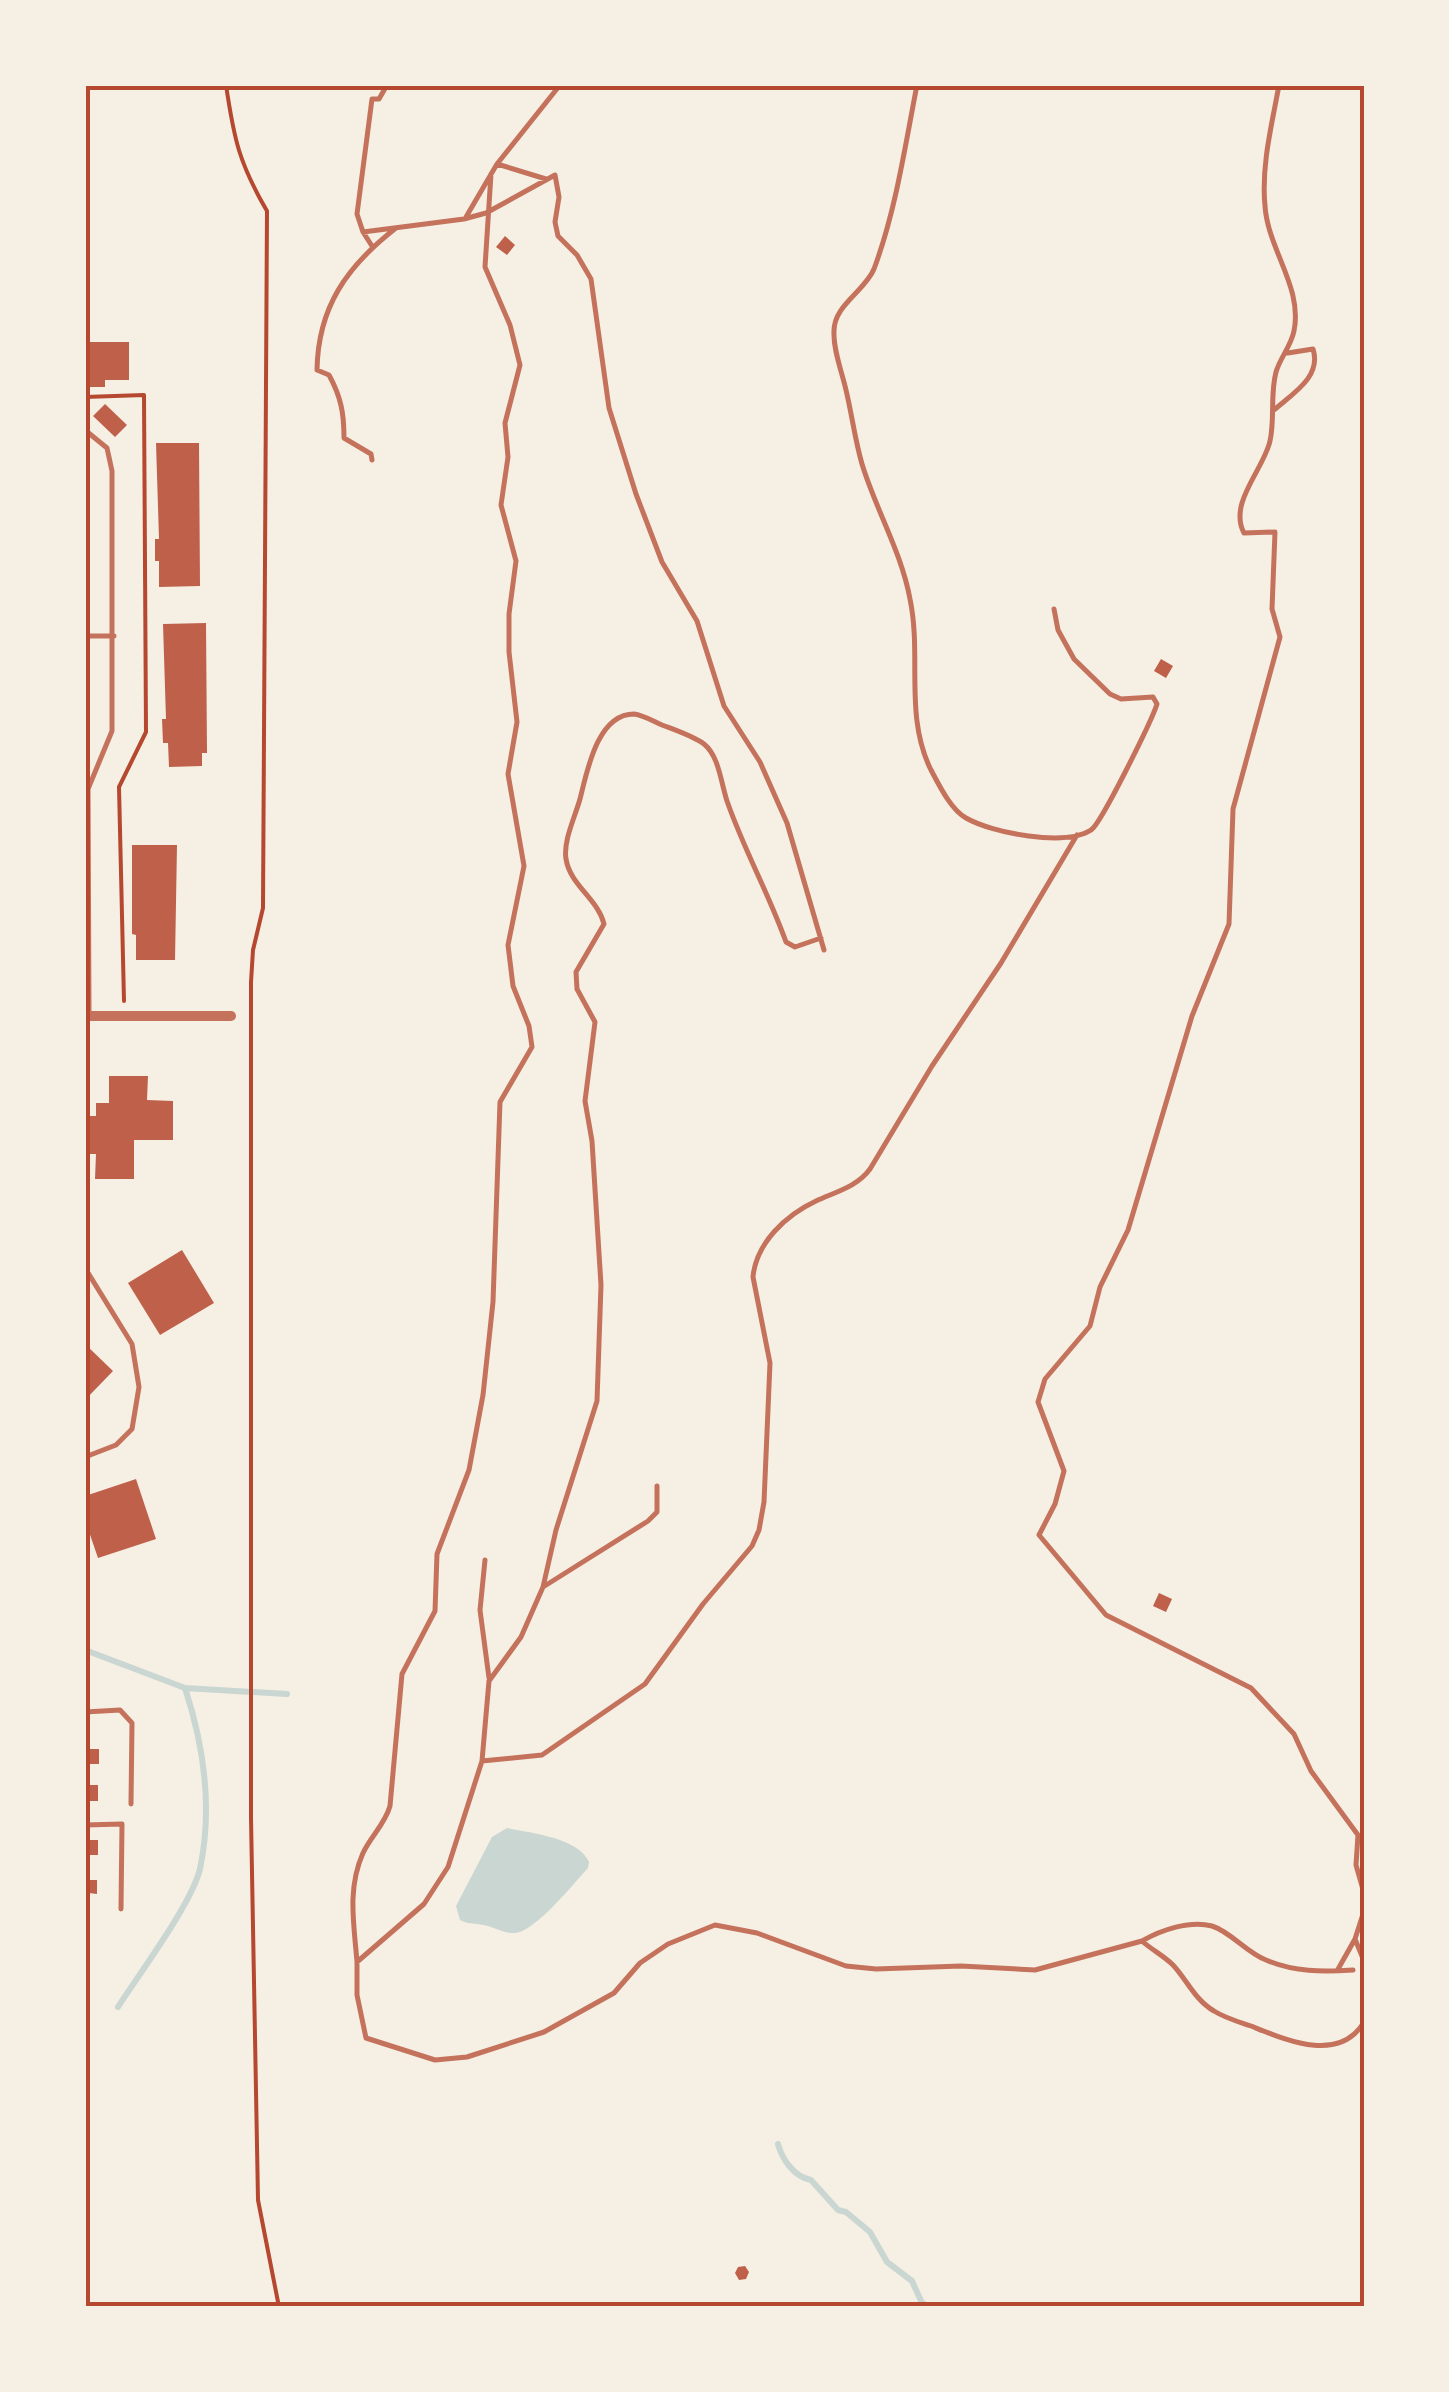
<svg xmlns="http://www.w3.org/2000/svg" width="1449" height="2392" viewBox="0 0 1449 2392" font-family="'DM Sans',sans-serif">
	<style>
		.water { fill: #c9d6d2 }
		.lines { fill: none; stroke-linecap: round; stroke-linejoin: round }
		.stream { stroke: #c9d6d2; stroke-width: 6 }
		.building { fill: #bf614a }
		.path { stroke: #b5482f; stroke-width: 4 }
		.service { stroke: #c5725c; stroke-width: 5 }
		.minor { stroke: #c5725c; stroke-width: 10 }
		.neatline { fill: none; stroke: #b5482f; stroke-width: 4 }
	</style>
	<rect width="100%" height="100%" fill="#f6efe4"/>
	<!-- water -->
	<path class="water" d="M507,1828C531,1833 579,1838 589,1862L588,1868C574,1883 535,1932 515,1933C505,1934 494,1927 484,1925C474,1923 469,1925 460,1920L456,1906L492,1837Z"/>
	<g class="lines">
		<!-- stream -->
		<path class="stream" d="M85,1650L185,1688C204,1746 213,1807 200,1869C191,1905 139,1974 118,2007
			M185,1688L287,1694
			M778,2144C782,2159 794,2177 811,2180L838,2210L846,2212L870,2232L887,2262L912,2281L922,2303L930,2307"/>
	</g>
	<!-- building -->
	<path class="building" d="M505,236L515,245L507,255L496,247Z
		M85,342H129V380H105V387H85Z
		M105,404L127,425L115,437L93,416Z
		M156,443H199L200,586L159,587V561H155V539H159Z
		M206,623L207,753H202V766L169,767L168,743H163L162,719H166L163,624Z
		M1161,659L1173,666L1166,678L1154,671Z
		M132,845H177L175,960H136V935L132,934Z
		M109,1076H148L147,1100L173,1101V1140H134V1179H95L96,1154H85V1116H96V1103H109Z
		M182,1250L214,1303L160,1335L128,1283Z
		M85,1344L113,1371L85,1400Z
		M136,1479L156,1539L98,1558L85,1520V1496Z
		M1159,1593L1172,1599L1166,1612L1153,1606Z
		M85,1737H89V1749H99V1764H90V1785H98V1801H90L89,1812H85Z
		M85,1840H98V1855H85Z
		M85,1880H97V1894L89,1893V1905H85Z
		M745,2266L749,2272L746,2279L739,2280L735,2273L738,2267Z"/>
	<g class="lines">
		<!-- path -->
		<path class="path" d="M226,85C234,139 239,163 267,211L263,908L253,950L251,982V1818L258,2200L279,2307
			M85,397L144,395L146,732L119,787L124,1001"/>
		<!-- service -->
		<path class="service" d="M917,85C905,146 896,210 874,269C865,291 834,305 834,331C833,350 842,372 846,390C852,415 855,440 862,464C876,510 901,551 910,599C922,656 904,716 931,770C939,785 951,810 966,818C992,833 1065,847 1091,830C1101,824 1152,720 1157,704L1153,697L1121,699L1110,694L1074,659L1058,630L1054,609
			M1279,85C1272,124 1261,166 1265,206C1268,250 1303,287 1294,331C1291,346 1280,358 1276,372C1270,394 1275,419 1270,441C1264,469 1228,503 1244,533L1275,532L1272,609L1280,637L1233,809L1229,924L1192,1016L1128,1230L1100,1287L1090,1326L1045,1379L1038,1402L1064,1471L1055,1504L1039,1535L1106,1615L1251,1688L1294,1734L1311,1771L1358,1835L1356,1865L1364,1893
			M497,164L560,85
			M466,217L497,164L546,179
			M363,232L464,219L486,213L555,175L559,197L555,222L558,236L577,255L591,279L609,408L636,494L662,562L697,621L724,706L760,762L787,823L824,950
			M372,246L363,232L357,214L372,99H379L387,85
			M1274,410C1292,394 1322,377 1313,349L1288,353
			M85,430L107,448L112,471V731L88,789L89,1013
			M372,460L371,454L344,438C344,413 341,397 329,375L317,370C318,307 347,266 396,228
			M85,636H114
			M821,938L795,947L786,942C769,894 744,850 727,801C721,783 719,756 704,744C693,736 675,730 662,725C653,721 643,715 634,714C597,714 587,772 580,799C575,817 563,841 566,859C570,885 598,899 604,924L576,972L577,989L595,1022L585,1101L592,1141L601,1285L597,1401L556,1530L543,1587L521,1637L489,1681L482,1761L448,1867L424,1904L357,1962V1995L366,2038L435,2060L467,2057L544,2032L614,1993L640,1963L668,1944L715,1925L757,1933L846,1966L876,1969L961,1966L1035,1970L1142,1941C1152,1950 1164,1956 1173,1965C1187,1980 1195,2000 1214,2011C1225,2018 1239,2022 1251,2026C1286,2040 1339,2064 1364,2022
			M85,1268L132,1344L139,1387L132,1429L116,1445L85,1457
			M485,1560L480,1610L489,1678
			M543,1587L648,1521L657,1512V1486
			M85,1712L120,1710L132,1723L131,1804
			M482,1761L542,1755L645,1684L703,1604L752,1546L759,1530L764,1502L770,1363L753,1277C756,1243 786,1215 816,1201C835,1192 857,1187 870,1169L932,1066L1001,963L1077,835
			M85,1825L122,1824L121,1909
			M1364,1911L1355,1939L1364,1961
			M1142,1941C1161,1930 1190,1920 1212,1926C1231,1932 1247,1953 1266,1960C1294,1972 1322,1972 1353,1970
			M357,1962C354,1924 347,1889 363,1853C371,1836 385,1824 390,1806L402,1674L435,1611L437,1554L469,1470L483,1395L493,1302L500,1102L532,1047L529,1026L513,986L508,945L524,866L508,774L517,722L509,652V614L516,561L501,505L508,457L505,423L520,365L510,325L485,267L491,174
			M1337,1971L1355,1939"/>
		<!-- minor -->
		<path class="minor" d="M85,1016H231"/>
	</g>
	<!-- border -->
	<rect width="1449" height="2392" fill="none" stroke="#f6efe4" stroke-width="175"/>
	<rect x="88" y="88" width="1274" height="2216" class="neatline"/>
</svg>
